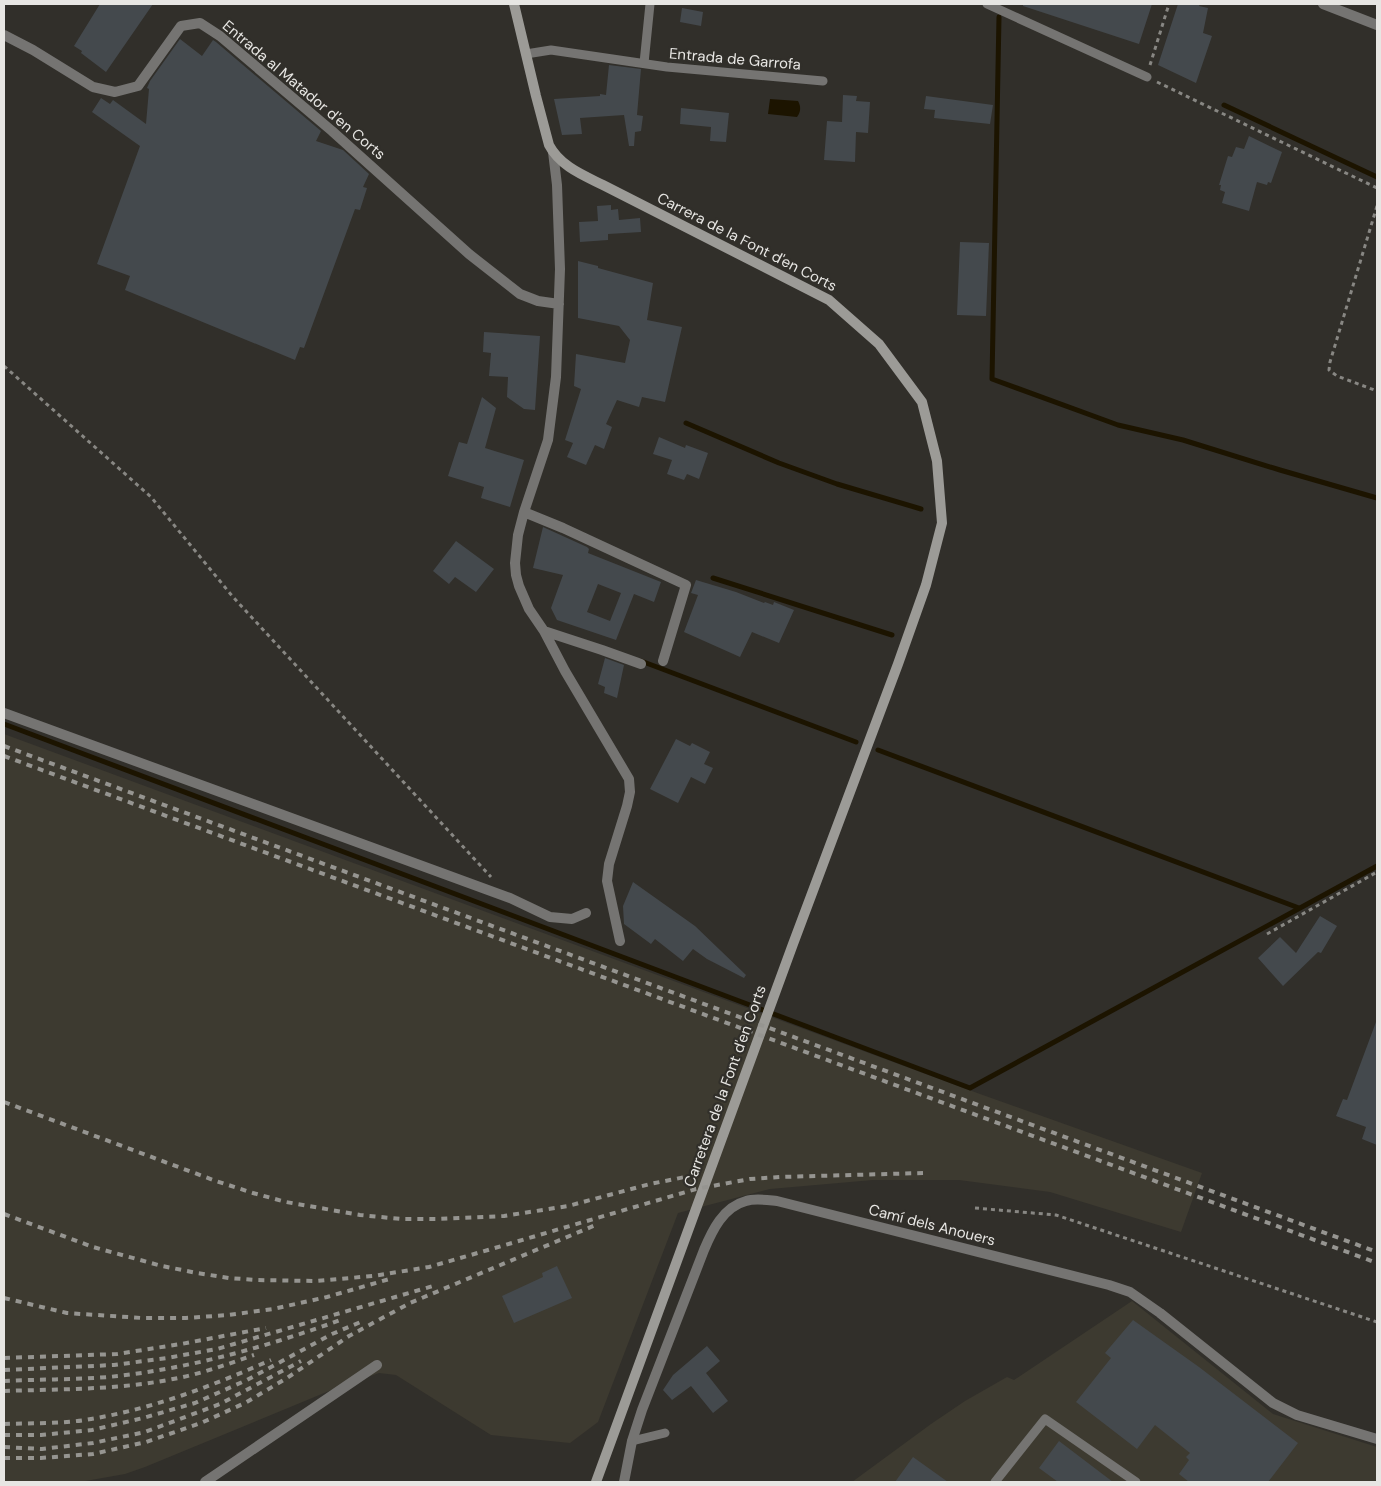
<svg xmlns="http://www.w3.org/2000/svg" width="1381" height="1486" viewBox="0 0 1381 1486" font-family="'DM Sans',sans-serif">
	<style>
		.built { fill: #3d3a30 }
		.water { fill: #1c1400 }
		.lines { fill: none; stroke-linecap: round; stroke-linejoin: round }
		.stream { stroke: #1c1400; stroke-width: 5 }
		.building { fill: #44494d; fill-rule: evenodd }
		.path { stroke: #888783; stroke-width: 3; stroke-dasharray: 4 4; stroke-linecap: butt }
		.lane { stroke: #757472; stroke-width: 9 }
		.street { stroke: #757472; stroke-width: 10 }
		.secondary { stroke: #9c9b97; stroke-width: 10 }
		.rail { stroke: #969591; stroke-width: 4; stroke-dasharray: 6 6; stroke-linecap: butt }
		.labels { text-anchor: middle; stroke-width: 4.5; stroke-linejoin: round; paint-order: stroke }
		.street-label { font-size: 15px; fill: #e7e6e3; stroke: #312f2a }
	</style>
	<rect width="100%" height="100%" fill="#312f2a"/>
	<!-- built -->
	<path class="built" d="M4,734L980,1094L1202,1173L1181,1232L1050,1192L959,1180H873L770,1189L678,1213L598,1422L570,1443L491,1435L396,1375L379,1373L329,1391L145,1467L125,1474L80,1482H4Z
		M1132,1301L1273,1414L1377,1447V1482H852L931,1424L965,1401L1007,1377L1014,1380Z"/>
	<!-- water -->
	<path class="water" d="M770,99L798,101C801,106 801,112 797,117L768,114Z"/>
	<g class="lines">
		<!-- stream -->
		<path class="stream" d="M999,17L992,379L1118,425L1183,440L1280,470L1377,498
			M1224,105L1377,177
			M686,423L779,463L837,484L921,509
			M713,578L892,635
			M641,661L856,742
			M4,724L970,1088L1377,866
			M878,750L1299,908"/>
	</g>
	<!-- building -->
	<path class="building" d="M100,4H153L106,72L81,53L82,51L74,46Z
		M1023,4H1152L1139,44L1023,6Z
		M1178,4H1200L1199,6L1208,8L1203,33L1212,36L1196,83L1158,65Z
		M682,8L703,12L701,26L680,22Z
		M180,39L202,56L213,40L216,42L321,131L316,141L343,150L369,174L363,187L367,188L360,210L355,209L304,348L300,347L295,360L125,290L130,276L97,264L140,146L92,112L101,98L110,104L113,100L146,124L149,89L147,88L150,81Z
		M609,65L641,69L637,115L643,116L641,131L635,132L634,146H629L624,115L580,118L582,134L562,135L554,99L600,96V94L606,95Z
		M843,95L857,96L856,101L870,102L868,133L856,132L855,162L824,160L827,121L842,122Z
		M926,96L993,105L990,124L934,118L935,110L924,109Z
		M681,108L729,113L726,142L710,141L711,127L680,124Z
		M1249,136L1282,152L1271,183L1268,182L1267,185L1257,182L1249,211L1222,203L1225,192L1220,190L1221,185H1219L1228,156L1232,157L1236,147L1244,149Z
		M611,205V210L618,209L619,220L640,218L641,232L608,234V240L580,242L579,222L598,221L597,206Z
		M960,242L989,243L986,316L957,315Z
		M578,261L598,266V268L653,283L647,320L682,327L665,402L642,397L639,407L617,400L606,424L612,427L604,449L595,445L586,465L567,457L573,443L565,440L581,389L574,386L576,354L625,363L630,340L619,326L578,318Z
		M484,332L540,336L535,410L524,409L507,397L508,377L489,376L491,353L483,352Z
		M482,397L496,408L485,448L524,460L510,507L481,498L484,487L448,476L459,442L467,444Z
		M659,437L685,448L686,445L708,453L699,479L687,474L684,480L667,474L672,460L653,454Z
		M543,527L587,547L589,549L588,553L661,582L654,602L634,594L616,640L557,620L551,608L563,575L533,568ZM598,584L621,593L610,621L587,612Z
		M456,541L494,569L476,592L455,577L449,584L433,571Z
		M696,580L736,592L764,603L765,602L773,605L774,602L794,610L779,643L752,632L740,657L684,632L698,595L691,593Z
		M605,658L624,665L617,698L604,693L605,687L598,684Z
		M676,739L690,746L692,743L710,752L704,764L713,768L705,784L691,777L678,803L650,789Z
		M633,882L695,926L746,975L744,978L707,959L693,949L683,961L655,939L651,944L624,924L623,906Z
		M1320,916L1337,926L1321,953L1318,952L1283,986L1258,958L1280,937L1296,953Z
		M1376,1022H1377V1145L1362,1139L1366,1127L1336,1116L1343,1099L1347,1100Z
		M557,1266L572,1298L514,1323L502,1296L543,1277L542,1273Z
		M1133,1320L1199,1367L1298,1443L1268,1482H1189L1179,1474L1189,1460L1186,1457L1190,1453L1155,1425L1137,1449L1076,1402L1111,1358L1105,1353Z
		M707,1346L720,1361L706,1373L728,1401L713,1413L691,1386L672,1400L663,1390L673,1375Z
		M1059,1441L1113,1482H1058L1039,1468Z
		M913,1457L948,1482H895Z"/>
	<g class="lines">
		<!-- path -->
		<path class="path" d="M1150,65L1169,4
			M1157,82L1377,188
			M1377,206L1330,362L1329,370L1337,376L1377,391
			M4,366L151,497L233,597L491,877
			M1267,934L1377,872
			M975,1208L1056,1215L1377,1322"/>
		<!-- lane -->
		<path class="lane" d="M987,4L1147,77
			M526,54L551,50L667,67L823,81
			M644,63L650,4
			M632,1441L665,1433
			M995,1482L1045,1419L1136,1482"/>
		<!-- street -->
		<path class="street" d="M1323,4L1377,25
			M4,35L33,50L93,87L115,92L138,86L181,26L200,23L220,36L332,131L469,254L520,294L538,301L559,304
			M553,152L557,185L560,269L556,377L548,440L524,512L518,535L515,563L516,575L519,586L529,609L544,631L565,671L629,779L630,792L627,806L609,864L607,881L620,941
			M524,512L563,528L686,585L663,661
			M544,631L602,650L641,664
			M4,713L510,898L550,917L572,919L586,913
			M205,1482L377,1365
			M624,1482L632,1441L642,1410L704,1250C712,1231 723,1207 746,1201C755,1198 767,1200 777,1201L1109,1285L1130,1292L1160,1313L1273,1403L1297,1415L1377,1439"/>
		<!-- secondary -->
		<path class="secondary" d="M514,4L536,96L549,145C560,166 583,175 603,185L829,300L879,344L922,402L937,461L942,523L926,585L898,664L793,944L596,1482"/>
		<!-- rail -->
		<path class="rail" d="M4,746L1377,1252
			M4,756L1377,1263
			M4,1102L216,1181L253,1193L286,1202L360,1215L401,1219H438L504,1216L568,1206L650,1184L690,1176
			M4,1214L93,1247L162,1266L197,1273L229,1278L256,1280L315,1281L373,1276L429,1267L488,1250L696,1189L750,1179L780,1177L923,1173
			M4,1298L67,1313L142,1318H186L228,1315L273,1309L327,1297L393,1278
			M4,1358L117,1354L181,1344L266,1328
			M4,1370L114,1365L167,1358L217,1349L433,1286
			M4,1381C41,1379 82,1380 118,1376C172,1370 226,1357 278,1341C300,1334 322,1327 343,1319
			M4,1391C60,1389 118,1390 173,1379C201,1374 228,1364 254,1355
			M4,1424C33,1423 63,1424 91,1419C156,1408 211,1386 271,1360
			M4,1435H41L92,1430L143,1418L195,1403L247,1380L332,1334L363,1321
			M4,1447L42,1449L93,1443L145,1432L220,1404L301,1361
			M4,1458H41L93,1454L146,1442L201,1423L245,1403L287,1378L349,1336L410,1303L598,1224"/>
	</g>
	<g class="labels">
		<!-- street labels -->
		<g class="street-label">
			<text transform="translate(735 59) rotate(5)" y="5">Entrada de Garrofa</text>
			<text transform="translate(304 90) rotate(40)" y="5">Entrada al Matador d'en Corts</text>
			<text transform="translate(747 242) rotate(27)" y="5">Carrera de la Font d'en Corts</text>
			<text transform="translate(725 1086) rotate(-70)" y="5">Carretera de la Font d'en Corts</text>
			<text transform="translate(932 1225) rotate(14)" y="5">Camí dels Anouers</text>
		</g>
	</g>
	<!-- border -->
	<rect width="1381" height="1486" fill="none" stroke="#e7e6e3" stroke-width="10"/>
</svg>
